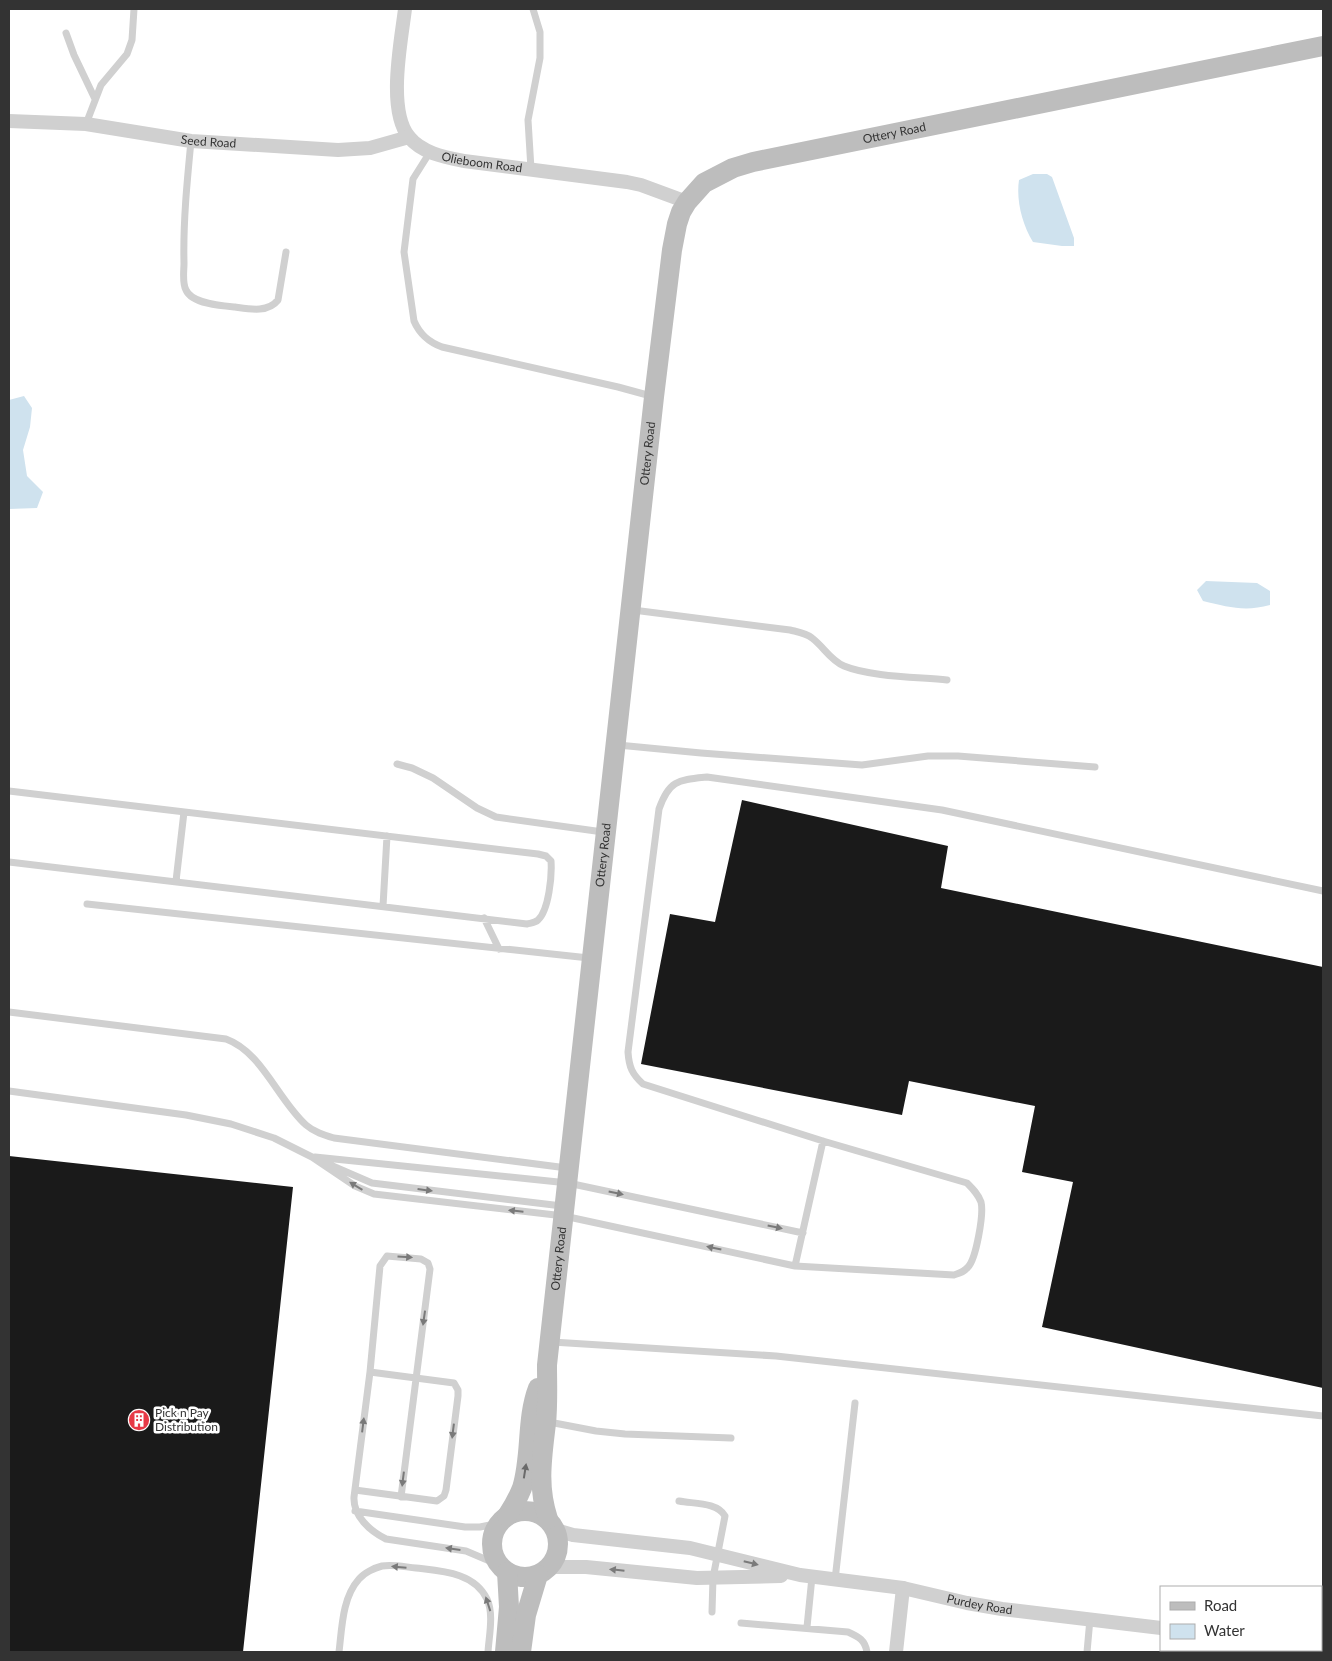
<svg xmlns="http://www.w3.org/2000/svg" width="1332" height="1661" viewBox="0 0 1332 1661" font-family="Lato,sans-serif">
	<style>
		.water { fill: #cfe2ee }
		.building { fill: #1a1a1a }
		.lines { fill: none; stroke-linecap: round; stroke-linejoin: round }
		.lane { stroke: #d0d0d0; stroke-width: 7 }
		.street { stroke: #d0d0d0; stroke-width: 14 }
		.secondary { stroke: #bdbdbd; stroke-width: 20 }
		.oneway { fill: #7a7a7a }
		.oneway2 { fill: #6a6a6a }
		.labels { text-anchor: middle; stroke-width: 5; stroke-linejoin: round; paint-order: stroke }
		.street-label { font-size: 12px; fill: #333; stroke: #fff }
		.poi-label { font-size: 12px; fill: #333; stroke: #fff; text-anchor: start }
	</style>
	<rect width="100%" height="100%" fill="#fff"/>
	<!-- water -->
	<path class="water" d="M1033,174H1047L1052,177L1074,238V246H1062L1033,242C1022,224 1016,200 1019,180Z
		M24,396L32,408L30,427L23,450L27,476L43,492L37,508L9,509V400Z
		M1206,581L1257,583L1270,591V605C1245,612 1228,607 1203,601L1197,590Z"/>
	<!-- building -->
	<path class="building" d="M742,800L948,846L941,888L1323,967V1388L1042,1327L1073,1182L1022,1172L1035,1106L909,1081L902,1115L641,1064L670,914L715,922Z
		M9,1156L293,1187L243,1652H9Z"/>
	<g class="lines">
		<!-- lane -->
		<path class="lane" d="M66,33L74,55L95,99
			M86,124L101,85L127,54L132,40L134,9
			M191,141C187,182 183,223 184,263C184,271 182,283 186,290C192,304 222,306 235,307C249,309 268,313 278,300L286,252
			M430,152L413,179L404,252L414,321C420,335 429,342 442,347L618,387L651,396
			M531,169L528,120L540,58V32L533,9
			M633,610L790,630C798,632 806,633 812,638C824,647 830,660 844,666C871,677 917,677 947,680
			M618,745L701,753L862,765L928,756H958L1095,767
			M397,764L412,768L433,778L477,808L496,817L603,832
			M9,791L538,854L546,856L551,861C552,875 549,910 538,920C535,923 531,923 527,924L9,862
			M176,881L184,812
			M87,904L589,958
			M383,906L387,836
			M484,918L499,949
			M9,1012L226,1039C262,1052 278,1100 306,1125C314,1132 324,1135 334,1138L567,1168
			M9,1091L186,1115L231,1124L274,1138L316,1159
			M312,1157L355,1186L374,1194L564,1216L795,1266L954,1275C960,1273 964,1272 968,1267C976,1259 984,1214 981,1202C978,1194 973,1189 967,1183L823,1141L643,1084C632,1074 629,1067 628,1052L659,809C669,780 678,780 707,777L942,810L1323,891
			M315,1157L568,1183L803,1233
			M328,1164L372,1183L562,1206
			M795,1266L823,1141
			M552,1342L776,1356L1323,1416
			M549,1422L596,1431L625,1434L731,1438
			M355,1490L437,1501L444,1496L446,1490L458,1396V1390L454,1383L370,1372
			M401,1497L430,1269L428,1263L421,1259L387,1256L380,1266L370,1372L354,1497C353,1516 370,1531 386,1539L466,1551L499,1565
			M679,1501C694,1504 717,1502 725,1516L713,1578L712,1612
			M355,1511L465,1527H480L500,1523
			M835,1580L855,1403
			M741,1623L848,1632C859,1637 865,1640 867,1652
			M807,1627L812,1577
			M339,1652C342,1628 342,1598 359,1579C364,1573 374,1568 382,1566C393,1564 405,1567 416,1568C441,1571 474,1572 487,1599C494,1614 489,1636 488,1652
			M1087,1652L1090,1619"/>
		<!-- street -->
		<g class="street">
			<path id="s1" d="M405,9C401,42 387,110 409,137C422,153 444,157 464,161L627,182L641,185L687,202"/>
			<path id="s2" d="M9,121L86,124L191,141L338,150L370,148L409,137"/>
			<path id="s3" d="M556,1530L573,1535L690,1548L800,1575L903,1588L967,1603L1002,1609L1161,1628"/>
			<path d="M551,1567H586L697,1578L781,1576"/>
			<path d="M1321,1646H1323"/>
			<path d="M896,1652L903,1588"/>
			<path d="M1222,1652V1650"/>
		</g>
		<!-- secondary -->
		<g class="secondary">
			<circle cx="525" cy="1544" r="33"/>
			<path d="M507,1516C513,1507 518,1498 522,1488C532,1456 526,1419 538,1388"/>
			<path id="s4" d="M548,1519C537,1485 542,1458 546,1423C548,1404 547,1384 547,1365L654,397L672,250L677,224L681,212L687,202L704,183L733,168L753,162L1323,46"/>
			<path d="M505,1652L509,1607L507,1572"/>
			<path d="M521,1652L526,1615L538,1575"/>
		</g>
	</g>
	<!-- one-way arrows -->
	<defs><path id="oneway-solid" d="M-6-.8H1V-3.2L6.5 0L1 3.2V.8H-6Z" transform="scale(1.25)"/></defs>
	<g class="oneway">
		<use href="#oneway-solid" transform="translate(356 1186) rotate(-149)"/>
		<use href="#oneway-solid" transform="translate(425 1190) rotate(7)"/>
		<use href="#oneway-solid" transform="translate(616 1193) rotate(12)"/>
		<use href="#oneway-solid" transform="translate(516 1211) rotate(-174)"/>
		<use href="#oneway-solid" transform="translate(775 1227) rotate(12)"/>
		<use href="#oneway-solid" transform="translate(714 1248) rotate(-168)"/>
		<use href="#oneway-solid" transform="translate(405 1257) rotate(4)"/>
		<use href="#oneway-solid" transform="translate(424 1318) rotate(98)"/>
		<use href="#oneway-solid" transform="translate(363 1425) rotate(-83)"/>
		<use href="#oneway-solid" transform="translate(453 1431) rotate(97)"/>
		<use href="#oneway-solid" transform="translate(403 1479) rotate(97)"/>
		<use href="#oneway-solid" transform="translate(453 1549) rotate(-172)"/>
		<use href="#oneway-solid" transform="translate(751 1563) rotate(14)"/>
		<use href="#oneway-solid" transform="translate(399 1567) rotate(-175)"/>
		<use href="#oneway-solid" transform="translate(617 1570) rotate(-174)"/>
		<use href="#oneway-solid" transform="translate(488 1604) rotate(-108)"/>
	</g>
	<use class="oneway2" href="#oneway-solid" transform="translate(525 1471) rotate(-81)"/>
	<!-- icons -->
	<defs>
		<g id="building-disc" transform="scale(1.125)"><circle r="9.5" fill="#e63946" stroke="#fff"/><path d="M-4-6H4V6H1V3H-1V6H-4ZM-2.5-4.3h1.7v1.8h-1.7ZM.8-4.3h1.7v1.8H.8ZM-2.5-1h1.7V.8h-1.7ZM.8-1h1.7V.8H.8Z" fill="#fff"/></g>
	</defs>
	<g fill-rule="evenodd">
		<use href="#building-disc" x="139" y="1420"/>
	</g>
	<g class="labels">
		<!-- street labels -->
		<g class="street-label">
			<text dy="4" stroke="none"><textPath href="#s4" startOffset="1551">Ottery Road</textPath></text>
			<text dy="4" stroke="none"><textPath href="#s2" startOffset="201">Seed Road</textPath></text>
			<text dy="4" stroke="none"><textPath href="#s1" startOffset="210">Olieboom Road</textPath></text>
			<text dy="4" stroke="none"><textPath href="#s4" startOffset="1072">Ottery Road</textPath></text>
			<text dy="4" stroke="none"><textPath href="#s4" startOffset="668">Ottery Road</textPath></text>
			<text dy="4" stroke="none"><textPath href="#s4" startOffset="262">Ottery Road</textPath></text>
			<text dy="4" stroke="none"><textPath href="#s3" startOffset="431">Purdey Road</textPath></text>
		</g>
		<!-- poi labels -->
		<g class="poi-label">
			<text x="155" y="1417">Pick n Pay<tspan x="155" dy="14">Distribution</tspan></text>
		</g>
	</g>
	<!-- border -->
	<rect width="1332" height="1661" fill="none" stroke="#333333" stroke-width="20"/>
	<!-- legend -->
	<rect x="1160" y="1586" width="162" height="65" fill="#ffffff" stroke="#adadad"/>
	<rect x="1170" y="1602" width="25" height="8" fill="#bdbdbd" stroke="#adadad"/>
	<text x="1204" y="1611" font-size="15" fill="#333333">Road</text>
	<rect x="1170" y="1624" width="25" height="15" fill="#cfe2ee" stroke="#adadad"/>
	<text x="1204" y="1636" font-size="15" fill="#333333">Water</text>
</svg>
